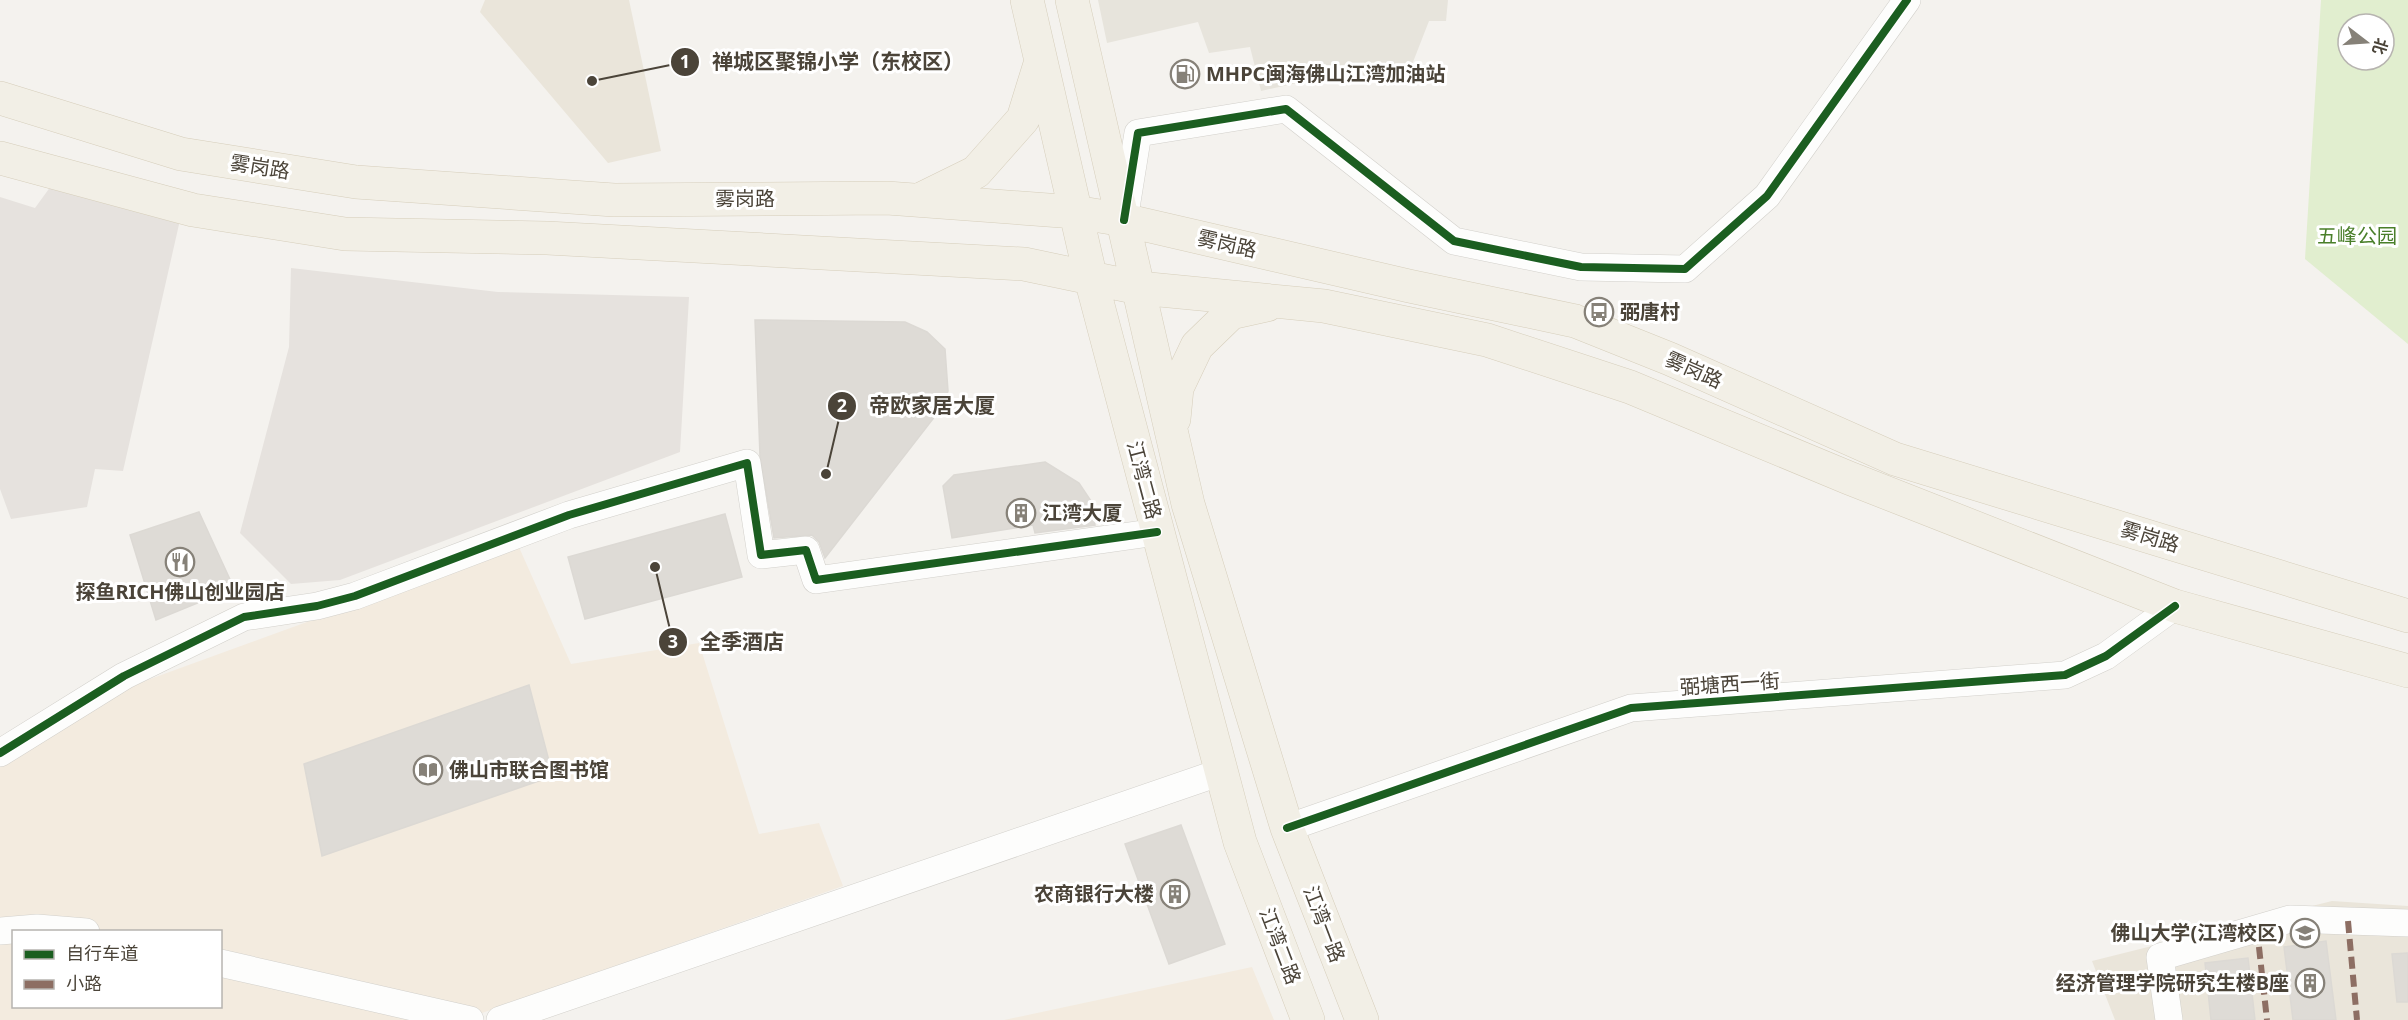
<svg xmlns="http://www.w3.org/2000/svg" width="2408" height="1020" viewBox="0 0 2408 1020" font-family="'Noto Sans','Noto Sans SC',sans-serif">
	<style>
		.residential { fill: #e7e4dc }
		.commercial { fill: #f3ebdf; fill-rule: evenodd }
		.industrial { fill: #e6e2de }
		.education { fill: #eae5da }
		.green { fill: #e1eecf; fill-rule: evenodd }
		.building { fill: #dedbd6; stroke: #dcd9d4; stroke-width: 1.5 }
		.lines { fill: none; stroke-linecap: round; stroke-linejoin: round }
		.minor-casing { stroke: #d2d0cb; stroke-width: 28 }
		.major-casing { stroke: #d6cebb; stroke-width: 34 }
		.minor { stroke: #fdfdfc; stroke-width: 27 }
		.major { stroke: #f2efe6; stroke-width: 33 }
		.quiet { stroke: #8d6e63; stroke-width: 6; stroke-dasharray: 12 6; stroke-linecap: butt }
		.cycleway-casing { stroke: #fff; stroke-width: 11 }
		.cycleway { stroke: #1b5e20; stroke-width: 8 }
		.labels { text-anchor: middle; stroke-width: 6; stroke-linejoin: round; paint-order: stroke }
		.poi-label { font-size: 20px; font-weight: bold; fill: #4b4439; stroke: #fff; text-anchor: start }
		.street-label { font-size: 20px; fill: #4b4439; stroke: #fff }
		.park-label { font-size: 20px; fill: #4a7f2a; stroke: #fff }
		.leader { fill: none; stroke: #4b4439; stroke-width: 2 }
		.callout-dot { fill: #4b4439; stroke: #fff; stroke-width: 2 }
		.mark-label { font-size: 18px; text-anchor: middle; font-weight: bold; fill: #fff }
		.callout-label { font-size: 21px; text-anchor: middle; font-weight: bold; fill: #4b4439; stroke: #fff; stroke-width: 6; stroke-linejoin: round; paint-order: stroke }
	</style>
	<rect width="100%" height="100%" fill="#f4f2ee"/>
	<!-- residential -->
	<path class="residential" d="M1098,0H1448L1446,21H1429L1406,80L1342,73L1261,91L1250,47L1209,53L1198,22L1107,43Z"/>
	<!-- commercial -->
	<path class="commercial" d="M518,545L571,664L699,643L759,834L819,823L843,886L482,1013L481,1020H0V745L43,718ZM14,932H220V1006H14Z
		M1252,967L1274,1020H1004Z"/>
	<!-- industrial -->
	<path class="industrial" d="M51,186L180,220L123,471L95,469L87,507L11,519L0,489V197L35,208Z
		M291,268L498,292L689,297L680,452L340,580L291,584L240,533L289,347Z"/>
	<!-- education -->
	<path class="education" d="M485,0H629L661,151L608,163L480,12Z
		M2332,901L2408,906V1020H2115L2092,961Z"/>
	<!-- green -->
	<path class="green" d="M2321,0H2408V344L2305,259ZM2348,24H2384V60H2348Z"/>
	<!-- building -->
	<path class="building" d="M755,320L905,322L927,332L945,349L948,391L943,406L825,558L819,542L812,535L774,538L760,456Z
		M1045,462L1079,483L1091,501L1095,525L1035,533L1033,525L952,538L943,486L954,475Z
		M199,512L234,588L156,620L130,535Z
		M725,514L742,577L585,619L568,557Z
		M529,685L553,776L322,856L304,764Z
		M1181,825L1225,944L1169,964L1125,844Z
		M2326,941L2336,1020H2293L2284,947Z
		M2408,953V1002H2397L2392,954Z
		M2248,958L2255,1020H2211L2205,963Z"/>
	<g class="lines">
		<!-- minor casing -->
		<g class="minor-casing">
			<path id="minor" d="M1125,214L1138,133L1286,109L1454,241L1581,267L1685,269L1767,196L1907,0
				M0,753L124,676L244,617L317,606L355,596L569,515L747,463L761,555L806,550L816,580L1157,532
				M1287,828L1631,708L2065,675L2106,656L2175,606
				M0,931L37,928L86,932
				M220,963L470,1020
				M500,1020L1221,772
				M2169,1020L2160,957L2290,919L2408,923"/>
		</g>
		<!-- major casing -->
		<g class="major-casing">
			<path id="major" d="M1027,0L1091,279L1240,842L1308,1020
				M1072,0L1188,504L1287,828L1362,1020
				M0,98L181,154L356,182L614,200L887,198L1075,212L1124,220L1409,286L1575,321L1670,359L1895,459L2408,616
				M0,158L193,210L345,234L547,238L1024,264L1139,288L1324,306L1487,340L1630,387L1849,478L2175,606L2408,671
				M919,200L976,172L1023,119L1040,64
				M1174,419L1177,388L1197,346L1231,313L1267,305"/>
		</g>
		<!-- minor -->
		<use href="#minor" class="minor"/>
		<!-- major -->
		<use href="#major" class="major"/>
		<!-- quiet -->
		<path class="quiet" d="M2348,921L2357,1020
			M2257,929L2267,1020"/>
		<!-- cycleway casing -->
		<g class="cycleway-casing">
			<path id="cycleway" d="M1124,220L1138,133L1286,109L1454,241L1581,267L1685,269L1767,196L1907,0
				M0,753L124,676L244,617L317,606L355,596L569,515L747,463L761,555L806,550L816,580L1157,532
				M1287,828L1631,708L2065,675L2106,656L2175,606"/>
		</g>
		<!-- cycleway -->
		<use href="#cycleway" class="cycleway"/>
	</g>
	<!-- icons -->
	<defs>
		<g id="fuel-ring" transform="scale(1.5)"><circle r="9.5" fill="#fff" stroke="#868178" stroke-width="1.5"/><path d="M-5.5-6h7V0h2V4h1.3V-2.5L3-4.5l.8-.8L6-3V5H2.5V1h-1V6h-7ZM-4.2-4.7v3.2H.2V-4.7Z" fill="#868178"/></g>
		<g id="bus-ring" transform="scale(1.5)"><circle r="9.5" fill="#fff" stroke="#868178" stroke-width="1.5"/><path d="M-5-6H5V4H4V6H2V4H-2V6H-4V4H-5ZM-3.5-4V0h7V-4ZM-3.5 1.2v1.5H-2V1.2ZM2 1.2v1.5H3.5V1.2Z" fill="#868178"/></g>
		<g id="building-ring" transform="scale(1.5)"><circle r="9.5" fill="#fff" stroke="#868178" stroke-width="1.5"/><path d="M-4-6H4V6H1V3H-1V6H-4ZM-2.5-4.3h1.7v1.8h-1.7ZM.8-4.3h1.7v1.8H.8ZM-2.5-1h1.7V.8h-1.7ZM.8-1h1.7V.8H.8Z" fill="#868178"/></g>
		<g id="restaurant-ring" transform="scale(1.5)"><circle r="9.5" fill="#fff" stroke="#868178" stroke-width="1.5"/><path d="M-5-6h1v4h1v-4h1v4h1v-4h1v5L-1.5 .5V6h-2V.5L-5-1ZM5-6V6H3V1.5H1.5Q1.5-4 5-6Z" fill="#868178"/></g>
		<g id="library-ring" transform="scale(1.5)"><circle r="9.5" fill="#fff" stroke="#868178" stroke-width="1.5"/><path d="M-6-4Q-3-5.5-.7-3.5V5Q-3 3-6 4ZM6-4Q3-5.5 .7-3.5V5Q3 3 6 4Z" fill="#868178"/></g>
		<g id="university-ring" transform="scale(1.5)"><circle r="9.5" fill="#fff" stroke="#868178" stroke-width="1.5"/><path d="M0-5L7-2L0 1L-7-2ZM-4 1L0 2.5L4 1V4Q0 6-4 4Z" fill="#868178"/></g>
	</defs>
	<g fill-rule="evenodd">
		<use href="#fuel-ring" x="1185" y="74"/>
		<use href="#bus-ring" x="1599" y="312"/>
		<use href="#building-ring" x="1021" y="513"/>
		<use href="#restaurant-ring" x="180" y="562"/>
		<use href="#library-ring" x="428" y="770"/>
		<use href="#building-ring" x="1175" y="894"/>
		<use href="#university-ring" x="2305" y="933"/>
		<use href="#building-ring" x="2310" y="983"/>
	</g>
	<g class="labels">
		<!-- poi labels -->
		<g class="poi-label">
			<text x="1206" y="81">MHPC闽海佛山江湾加油站</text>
			<text x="1620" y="319">弼唐村</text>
			<text x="1042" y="520">江湾大厦</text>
			<text x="180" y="599" text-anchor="middle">探鱼RICH佛山创业园店</text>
			<text x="449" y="777">佛山市联合图书馆</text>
			<text x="1154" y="901" text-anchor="end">农商银行大楼</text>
			<text x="2284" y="940" text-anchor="end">佛山大学(江湾校区)</text>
			<text x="2289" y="990" text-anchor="end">经济管理学院研究生楼B座</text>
		</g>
		<!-- street labels -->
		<g class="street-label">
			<text transform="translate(260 167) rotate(9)" y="7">雾岗路</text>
			<text x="745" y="206">雾岗路</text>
			<text transform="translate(1227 244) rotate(13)" y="7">雾岗路</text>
			<text transform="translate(1694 370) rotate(24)" y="7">雾岗路</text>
			<text transform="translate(1144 480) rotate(75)" y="7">江湾二路</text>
			<text transform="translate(2150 537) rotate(17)" y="7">雾岗路</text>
			<text transform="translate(1730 684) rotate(-4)" y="7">弼塘西一街</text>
			<text transform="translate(1324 924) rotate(69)" y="7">江湾一路</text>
			<text transform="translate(1280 946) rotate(69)" y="7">江湾二路</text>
		</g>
		<!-- park labels -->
		<g class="park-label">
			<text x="2357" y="243">五峰公园</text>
		</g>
	</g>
	<!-- callouts -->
	<path class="leader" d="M592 81L685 62M826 474L842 406M655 567L673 642"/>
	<g class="callout-dot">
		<circle cx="592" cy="81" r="6"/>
		<circle cx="826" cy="474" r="6"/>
		<circle cx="655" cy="567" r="6"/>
		<circle cx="685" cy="62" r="15"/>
		<circle cx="842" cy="406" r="15"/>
		<circle cx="673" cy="642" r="15"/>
	</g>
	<g class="mark-label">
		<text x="685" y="68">1</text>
		<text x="842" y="412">2</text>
		<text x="673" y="648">3</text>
	</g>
	<g class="callout-label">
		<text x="838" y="69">禅城区聚锦小学（东校区）</text>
		<text x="932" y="413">帝欧家居大厦</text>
		<text x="742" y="649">全季酒店</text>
	</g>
	<!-- legend -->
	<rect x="12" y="930" width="210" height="78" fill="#ffffff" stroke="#b7b4b0" stroke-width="1.5"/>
	<rect x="24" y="950" width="30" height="9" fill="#1b5e20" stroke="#b7b4b0" stroke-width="1.5"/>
	<text x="66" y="960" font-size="18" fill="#4b4439">自行车道</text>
	<rect x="24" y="980" width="30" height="9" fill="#8d6e63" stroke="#b7b4b0" stroke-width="1.5"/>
	<text x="66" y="990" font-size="18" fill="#4b4439">小路</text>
	<!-- north arrow -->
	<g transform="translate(2366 42) rotate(107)"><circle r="28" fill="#ffffff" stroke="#b7b4b0" stroke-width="1.5"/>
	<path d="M0-4.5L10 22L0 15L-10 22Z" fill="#868178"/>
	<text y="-9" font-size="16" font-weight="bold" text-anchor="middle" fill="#4b4439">北</text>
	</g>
</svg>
